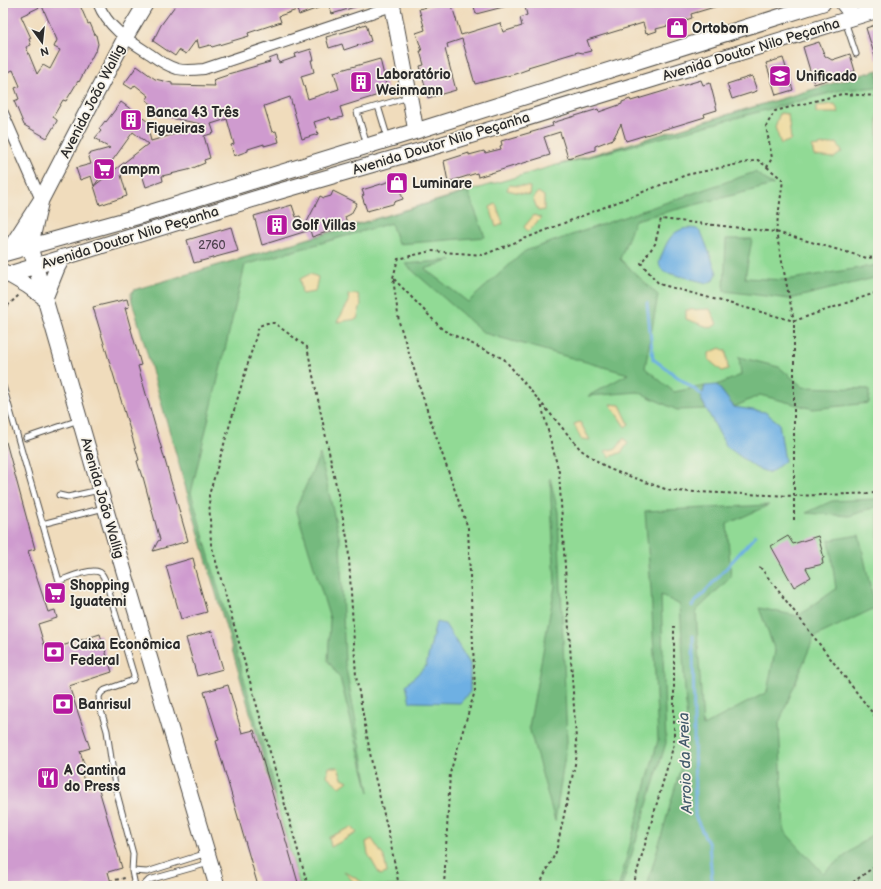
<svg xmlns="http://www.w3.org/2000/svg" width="881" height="889" viewBox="0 0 881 889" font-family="'Balsamiq Sans',sans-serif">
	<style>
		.green { fill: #91da95; stroke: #5e8260 }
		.forest { fill: #74ba7e; stroke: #507254 }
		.sand { fill: #eeda9e; stroke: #8c8264 }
		.water { fill: #6eb0e3; stroke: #4c6e87 }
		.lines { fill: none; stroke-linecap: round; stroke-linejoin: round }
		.stream { stroke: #6eb0e3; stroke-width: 3 }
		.building { fill: #cf9bcf; fill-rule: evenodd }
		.lane-casing { stroke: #494641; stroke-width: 7 }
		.street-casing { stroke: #494641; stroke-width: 12 }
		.secondary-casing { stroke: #494641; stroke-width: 17 }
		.path { stroke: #494641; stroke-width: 2; stroke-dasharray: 3 3; stroke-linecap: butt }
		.lane { stroke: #fff; stroke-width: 5 }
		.street { stroke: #fff; stroke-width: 10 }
		.secondary { stroke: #fff; stroke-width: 15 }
		.labels { text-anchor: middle; stroke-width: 3.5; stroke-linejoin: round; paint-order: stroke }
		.number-label { font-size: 12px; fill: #544754 }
		.poi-label { font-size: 14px; font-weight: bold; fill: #2b2b2b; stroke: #f7f3e8; text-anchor: start }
		.street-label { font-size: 14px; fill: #2b2b2b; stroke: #f7f3e8 }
		.water-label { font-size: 15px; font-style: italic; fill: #425a6b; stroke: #f7f3e8 }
	</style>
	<rect width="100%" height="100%" fill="#f7f3e8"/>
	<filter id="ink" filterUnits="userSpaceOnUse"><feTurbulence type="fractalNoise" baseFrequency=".025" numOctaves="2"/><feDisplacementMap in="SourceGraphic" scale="8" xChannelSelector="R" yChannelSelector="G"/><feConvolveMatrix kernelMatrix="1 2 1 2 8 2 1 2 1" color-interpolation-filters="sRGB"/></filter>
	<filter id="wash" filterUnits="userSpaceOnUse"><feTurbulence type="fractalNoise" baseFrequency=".012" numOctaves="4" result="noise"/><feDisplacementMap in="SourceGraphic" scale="16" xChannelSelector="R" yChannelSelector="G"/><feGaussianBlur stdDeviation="0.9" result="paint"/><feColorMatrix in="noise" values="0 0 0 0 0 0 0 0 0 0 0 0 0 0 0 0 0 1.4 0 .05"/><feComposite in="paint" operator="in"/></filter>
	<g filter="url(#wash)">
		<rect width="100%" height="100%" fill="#f0dcbc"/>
		<!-- green -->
		<path class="green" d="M878,70V886H300L131,295V293L134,290Z"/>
		<!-- forest -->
		<path class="forest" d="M878,70V87L841,90L559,165Z
			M755,172L773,185L635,220L620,259L658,295L645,368L674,392L705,386L701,399L706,409L677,410L638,392L588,396L628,374L484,333L405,264L452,260L425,269L468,302L525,251Z
			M468,192L485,237L398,244L391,223L245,265L191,493L273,781L275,799L135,311C133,304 128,295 134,290Z
			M726,239H752L745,278L786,280L878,265V277L790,299L724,291Z
			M739,357L779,367L803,387L869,389V403L813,409L760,395L734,407L717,385L741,375Z
			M320,454L340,541L345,663L369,792L340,678L328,661L330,619L296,508Z
			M550,478L558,512L567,742L555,821L529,727L555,586Z
			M878,499V506L850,516L806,513L832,501Z
			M769,505L727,524L731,577L696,611L703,726L767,692L775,651L759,608L798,616L836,589L829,540L859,535L875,608L814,637L779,723L784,831L823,873L878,830V886H647L688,742L680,605L661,595L666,743L622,886H619L658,740L651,590L645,511Z"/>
		<!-- sand -->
		<path class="sand" d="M835,104L839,113H816V106Z
			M780,113L788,114L791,140L781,144L775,127Z
			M837,143L842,152L834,158L814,156L812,147Z
			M509,185L530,187L529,195L507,190Z
			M538,192L544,196V210L538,211L533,198Z
			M496,204L503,224L496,227L490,207Z
			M534,215L541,218L528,231L524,227Z
			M310,274L318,277L315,292L302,294L300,279Z
			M358,294L361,304L357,319L337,322L349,302L348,295Z
			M710,309L717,324L711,328L686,319V310Z
			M720,348L726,351L728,369L722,371L709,360V353Z
			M610,404L620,405L629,424L625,427Z
			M580,422L590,440L581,439L574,424Z
			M624,438L628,443L622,452L610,457L605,451L617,448Z
			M329,767H338L342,778L348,781L340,787L327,776Z
			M352,827L357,833L331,847L329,837Z
			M372,839L384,857L387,873L380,875L368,854L366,842Z
			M344,871L368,886H357Z"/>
		<!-- water -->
		<path class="water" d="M689,228L697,229L702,234L717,273L714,280L707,283L664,272L660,267L659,262C666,245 669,230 689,228Z
			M717,385L734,407L765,412L779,423L785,461L770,473L756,468L726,446L701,399L705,386Z
			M436,622L445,624L470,664V692L460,703L410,702L406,685L426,666Z"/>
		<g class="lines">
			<!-- stream -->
			<path class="stream" d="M647,303L653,359L705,397
				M692,606L756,535
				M693,636L695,816L709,845L712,879L709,886"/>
		</g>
		<g id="blocks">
			<!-- building -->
			<path class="building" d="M3,3H79L88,24L90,23L95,35H96L98,44L96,51H95L79,82L78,81L66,101L63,100L53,117L57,120V121L47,138L24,125L14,101L19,99L15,88L20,86L13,70L6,73L3,66ZM42,6L57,40L54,47L60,50L50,69L43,65L37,74L26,47L31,45L29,39L31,38L21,16Z
				M177,3H360L361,5L332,14L329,4L299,15L297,10L279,16L281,22L248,33L249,36L212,47L210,45L199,48L197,39L186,54L179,50L175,56L153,41L161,25Z
				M443,3H451L461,35L500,23L503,32L522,26L520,18L527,15L524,3H721V5L691,14L692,18L686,20L687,21L656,29L657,31L648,34L647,32L646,33L643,23L587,40L591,51L583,53L578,52L528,67L529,69L515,74L475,84L462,39L447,44L448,48L445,49L456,90L428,98L420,66L424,65L420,51H422L416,33L425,30L419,9Z
				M473,3H507V6L476,14Z
				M366,24L371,41L344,50L342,44L329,48L326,37L358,28L357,27Z
				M878,24V59L876,60L866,28Z
				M819,42L825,56L832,60L850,54L855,71L814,84L803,47Z
				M311,49L314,60H311L314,72L301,76L308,99L339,89L334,72L380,59L388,92L340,107L343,117L331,120L330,117L314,122L318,134L302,139L290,97L264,106L272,132L276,131L279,142L264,146V144L248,149V151L234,156L231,145L234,144L227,119L211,124L214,133L204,136L210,158L204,160L205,163L188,170L162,176L163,181L146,187L140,168L121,175L127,196L100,205L94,186L148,144L133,132L94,186L91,176L80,180L76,168L91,164L88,154L110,148L99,142L100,141L95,138L101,131L99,129L105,121L106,122L121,102L151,124L148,129L151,141L206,125L156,115L157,108L146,100L149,96L135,85L132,89L124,84L137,66L155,79L172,83V85L215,86L213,80L228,75V74L270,62L269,59L277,56L279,63L296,57L295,54Z
				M783,58L793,90L776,95L766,63Z
				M752,76L757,91L732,99L727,84Z
				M701,80L703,85L710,83L717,110L704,114L705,117L626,141L621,124L613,139L595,146V150L568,158L560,132L544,137L550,155L478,177L477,173L448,182L444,161L469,153V155L484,151L485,153L501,149L500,146L502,145L501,141L553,126L552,123L595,110L598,109L599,112L622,104V102L630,99L631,101Z
				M394,180L396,185L398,184L403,199L394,202L393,204L367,211L362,196L364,195L362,190Z
				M333,191L357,203L351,214L345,217L348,225L312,237L310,230L262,245L254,216L292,205L296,217L300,216L304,228L320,196L324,198L331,196Z
				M231,227L238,251L194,263L187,240Z
				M127,299L129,307L125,308L141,365L138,366L188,541L153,551L158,541L160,540L143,477H142L137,461L139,460L93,307Z
				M3,442H6L35,549L28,551L48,612L55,610L57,618L38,624L46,651L100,634L112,672L69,686L90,748L80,751L86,770L81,772L87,789L98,786L122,868L108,872L112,886H3Z
				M788,536L793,544L818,536L824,558H822L823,564L806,568L811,577L794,587L771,546Z
				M193,558L195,566H194L207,612L181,619L166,566Z
				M212,631L223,669L197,676L186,638Z
				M228,685L242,733L254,730L299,886H258L216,741L219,740L204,692Z"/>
		</g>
	</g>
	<g filter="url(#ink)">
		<use href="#blocks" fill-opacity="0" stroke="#494641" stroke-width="1"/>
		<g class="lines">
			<!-- lane casing -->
			<g class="lane-casing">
				<path id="lane" d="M845,21L856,54
					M378,106L388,139
					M367,145L357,112L409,97
					M3,386L59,581C68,578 90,568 99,572C103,573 104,579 106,582L134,676L133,680L105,690L101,693L99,697L100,707L107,731L115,786L133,854L132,871L135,886
					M26,438L79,420
					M59,495L68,497L99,490
					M42,524L104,508
					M132,871L147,872L207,853
					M143,886L149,880L209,863"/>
			</g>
			<!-- street casing -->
			<g class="street-casing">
				<path id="street" d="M98,3C108,28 128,40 150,54C158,60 167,66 177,69C186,71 195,70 204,69L392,6
					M3,113L41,200"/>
			</g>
			<!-- secondary casing -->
			<g class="secondary-casing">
				<path id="secondary" d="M392,3L416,131
					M843,3L854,17
					M41,200L30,247L100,490L217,886
					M7,253L41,200L125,38L146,3
					M3,254L136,217L416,131L823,3
					M4,272L28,286L45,298
					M3,276L277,192L443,144L878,10
					M45,298L57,268L63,257"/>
			</g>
			<!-- path -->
			<path class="path" d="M767,167L783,180L776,232L794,321V520
				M878,257L867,258L776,232L661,219L655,244L641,263L659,284L794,321L878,292
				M394,279L443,330L504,359L581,450L609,469L671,491L794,496L878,493
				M3,310L19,295
				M760,567L878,720
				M110,881L125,878
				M308,886L211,544L209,495L259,326L267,323H274L307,347L348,542L356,676L373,769L389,835L399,886
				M444,886L450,773L475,691L468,528L430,419L399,322L393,278L398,259L431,251L483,255L686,175L758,160L767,167L772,158L766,126L775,111L842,94L878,96
				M539,886L556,852L577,755L559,472L541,404
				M633,886L674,744V626
				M848,886L878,864"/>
			<!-- lane -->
			<use href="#lane" class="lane"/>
			<!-- street -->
			<use href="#street" class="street"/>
			<!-- secondary -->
			<use href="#secondary" class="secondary"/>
		</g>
	</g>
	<!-- icons -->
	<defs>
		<g id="shop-square" transform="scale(1.15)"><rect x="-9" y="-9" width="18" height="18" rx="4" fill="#b5179e" stroke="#f7f3e8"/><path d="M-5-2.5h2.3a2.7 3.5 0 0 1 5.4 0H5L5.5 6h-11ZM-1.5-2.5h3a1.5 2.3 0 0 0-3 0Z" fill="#fff"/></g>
		<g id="school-square" transform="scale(1.15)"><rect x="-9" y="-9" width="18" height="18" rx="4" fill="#b5179e" stroke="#f7f3e8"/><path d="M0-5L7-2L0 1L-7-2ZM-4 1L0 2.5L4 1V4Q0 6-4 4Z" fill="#fff"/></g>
		<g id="building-square" transform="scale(1.15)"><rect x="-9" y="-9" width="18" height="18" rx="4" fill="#b5179e" stroke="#f7f3e8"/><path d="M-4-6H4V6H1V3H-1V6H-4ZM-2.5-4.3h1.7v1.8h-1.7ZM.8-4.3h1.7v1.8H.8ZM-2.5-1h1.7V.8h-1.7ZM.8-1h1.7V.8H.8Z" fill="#fff"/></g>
		<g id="supermarket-square" transform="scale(1.15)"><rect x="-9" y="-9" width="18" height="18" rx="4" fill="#b5179e" stroke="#f7f3e8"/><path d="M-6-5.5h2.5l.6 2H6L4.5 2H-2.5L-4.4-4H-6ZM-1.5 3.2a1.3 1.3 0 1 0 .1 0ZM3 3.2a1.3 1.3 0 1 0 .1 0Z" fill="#fff"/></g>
		<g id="bank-square" transform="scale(1.15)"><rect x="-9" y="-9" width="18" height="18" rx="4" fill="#b5179e" stroke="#f7f3e8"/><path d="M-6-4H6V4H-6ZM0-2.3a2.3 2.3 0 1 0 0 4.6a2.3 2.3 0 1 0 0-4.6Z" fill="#fff"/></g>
		<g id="restaurant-square" transform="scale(1.15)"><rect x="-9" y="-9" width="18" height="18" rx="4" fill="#b5179e" stroke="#f7f3e8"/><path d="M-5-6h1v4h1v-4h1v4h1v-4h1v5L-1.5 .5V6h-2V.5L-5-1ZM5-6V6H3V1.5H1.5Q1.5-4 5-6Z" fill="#fff"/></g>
	</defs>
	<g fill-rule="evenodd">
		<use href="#shop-square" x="677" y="28"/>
		<use href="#school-square" x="780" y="76"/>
		<use href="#building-square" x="361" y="82"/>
		<use href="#building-square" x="131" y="120"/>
		<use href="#supermarket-square" x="104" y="169"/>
		<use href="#shop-square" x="397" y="183"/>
		<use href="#building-square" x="277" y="225"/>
		<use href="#supermarket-square" x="55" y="593"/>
		<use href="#bank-square" x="54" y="652"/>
		<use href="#bank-square" x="63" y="704"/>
		<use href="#restaurant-square" x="48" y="778"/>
	</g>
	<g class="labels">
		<!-- number labels -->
		<g class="number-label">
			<text x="212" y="249">2760</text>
		</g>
		<!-- poi labels -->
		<g class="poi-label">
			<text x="692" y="33">Ortobom</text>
			<text x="376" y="79">Laboratório<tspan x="376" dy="16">Weinmann</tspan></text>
			<text x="796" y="81">Unificado</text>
			<text x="146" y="117">Banca 43 Três<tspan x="146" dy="16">Figueiras</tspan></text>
			<text x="120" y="174">ampm</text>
			<text x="412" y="188">Luminare</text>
			<text x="292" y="230">Golf Villas</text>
			<text x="70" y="590">Shopping<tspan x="70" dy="16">Iguatemi</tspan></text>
			<text x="70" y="649">Caixa Econômica<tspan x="70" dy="16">Federal</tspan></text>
			<text x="78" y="709">Banrisul</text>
			<text x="64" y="775">A Cantina<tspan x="64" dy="16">do Press</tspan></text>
		</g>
		<!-- street labels -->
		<g class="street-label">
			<text transform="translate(751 49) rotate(-17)" y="5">Avenida Doutor Nilo Peçanha</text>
			<text transform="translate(92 101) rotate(-63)" y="5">Avenida João Wallig</text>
			<text transform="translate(441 143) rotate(-17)" y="5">Avenida Doutor Nilo Peçanha</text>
			<text transform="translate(130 237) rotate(-17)" y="5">Avenida Doutor Nilo Peçanha</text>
			<text transform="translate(103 498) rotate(74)" y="5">Avenida João Wallig</text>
		</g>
		<!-- water labels -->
		<g class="water-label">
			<text transform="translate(685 763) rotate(-92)" y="5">Arroio da Areia</text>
		</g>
	</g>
	<!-- margin -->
	<rect width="881" height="889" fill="none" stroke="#f7f3e8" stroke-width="16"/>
	<!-- north arrow -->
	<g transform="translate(42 42) rotate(165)" stroke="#f7f3e8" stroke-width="3" paint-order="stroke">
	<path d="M0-3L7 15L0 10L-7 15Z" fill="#2b2b2b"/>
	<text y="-6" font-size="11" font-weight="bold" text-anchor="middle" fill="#2b2b2b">N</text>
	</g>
</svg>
